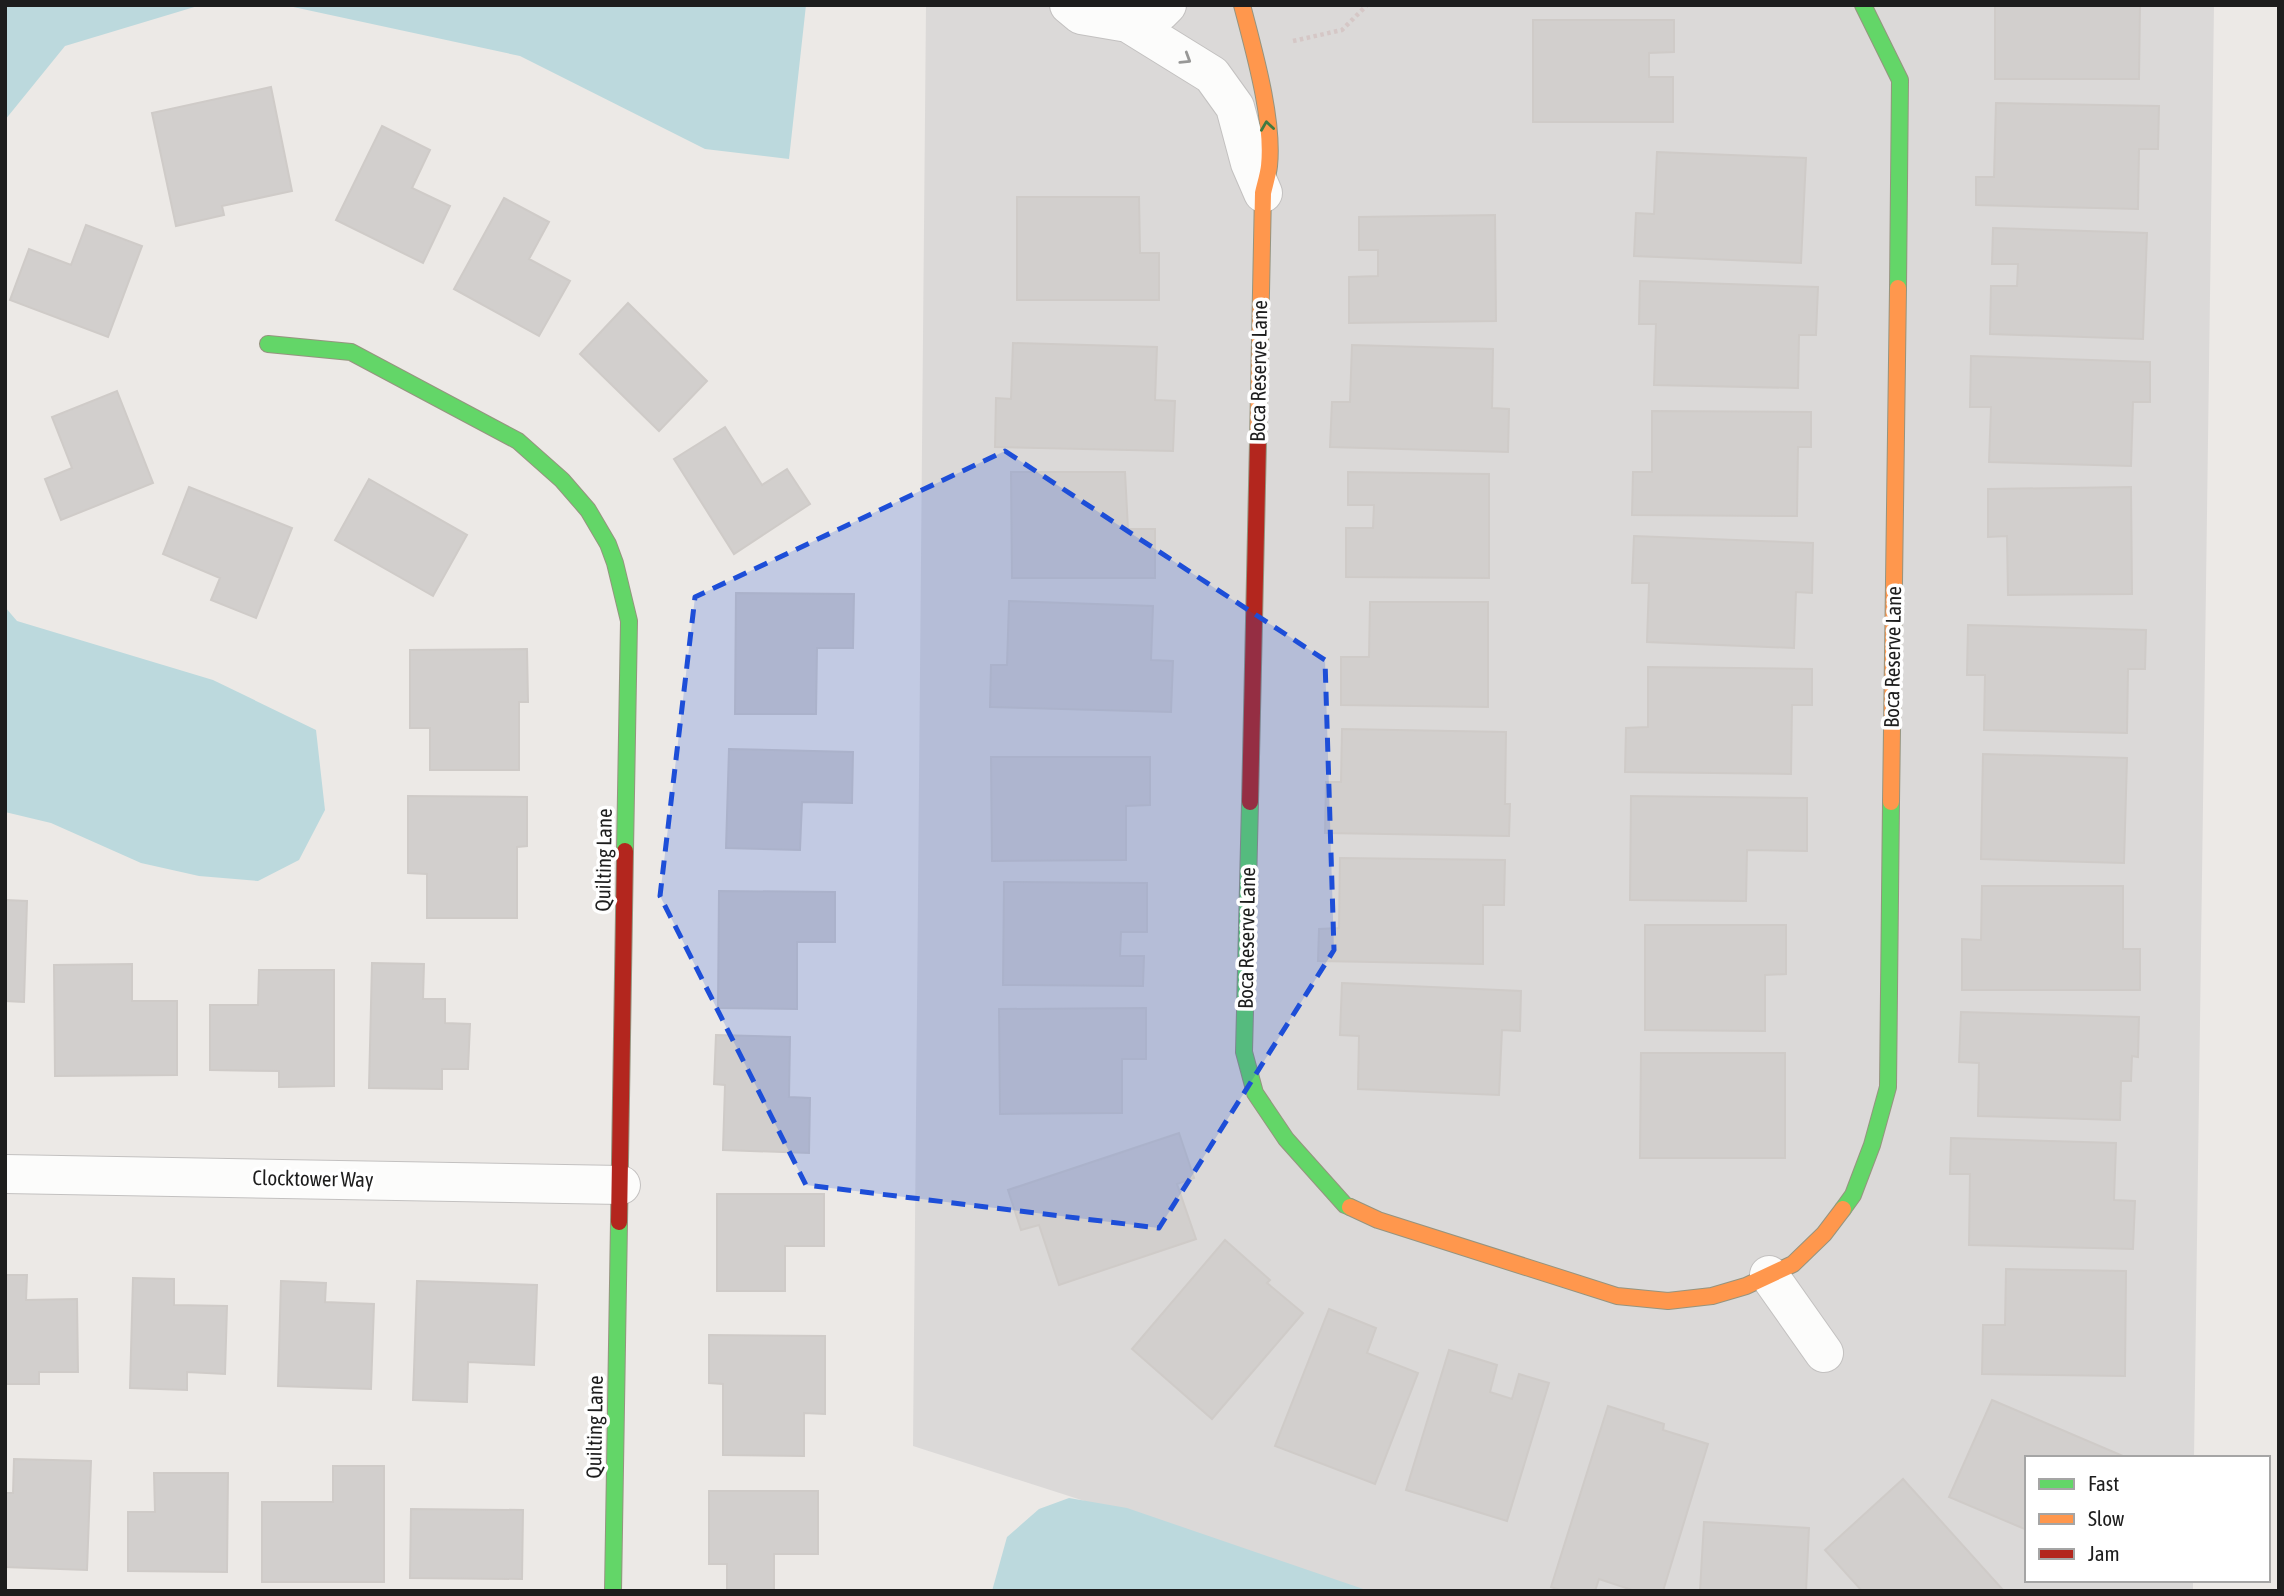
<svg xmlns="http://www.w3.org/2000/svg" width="2284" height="1596" viewBox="0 0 2284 1596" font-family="'Asap Condensed',sans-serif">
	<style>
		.residential { fill: #dbd9d8 }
		.water { fill: #bcd9dd }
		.building { fill: #d2cfcd; stroke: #cfcbc8; stroke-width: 2 }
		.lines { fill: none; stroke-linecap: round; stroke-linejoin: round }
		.street-casing { stroke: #c3c1c0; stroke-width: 40 }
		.fast-casing { stroke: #95947f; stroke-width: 18 }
		.slow-casing { stroke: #95947f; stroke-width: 18 }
		.jam-casing { stroke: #95947f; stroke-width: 18 }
		.path { stroke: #d5c7c6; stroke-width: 4.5; stroke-dasharray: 3.5 3.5; stroke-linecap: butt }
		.street { stroke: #fcfcfb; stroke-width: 38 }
		.fast { stroke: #63d668; stroke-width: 16 }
		.slow { stroke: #ff974d; stroke-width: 16 }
		.jam { stroke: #b3261e; stroke-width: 16 }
		.oneway { stroke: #989897 }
		.oneway2 { stroke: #407a42 }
		.marked { fill: #1d4ed8; fill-opacity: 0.2; stroke: #1d4ed8; stroke-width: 5; stroke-dasharray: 14 9; stroke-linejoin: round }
		.labels { text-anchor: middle; stroke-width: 7; stroke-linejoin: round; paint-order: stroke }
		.street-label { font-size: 21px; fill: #1d1d1d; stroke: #fff }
	</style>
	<rect width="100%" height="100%" fill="#ece9e6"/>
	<!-- residential -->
	<path class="residential" d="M926,5H2214L2194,1458H2027V1580H2193V1591H1365L913,1446Z"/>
	<!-- water -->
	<path class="water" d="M5,5H201L65,46L5,120Z
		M284,5H806L789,159L705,149L520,56Z
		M5,607L17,621L213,680L316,730L325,810L299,860L258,881L199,876L141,863L51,823L5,812Z
		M1069,1498L1127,1508L1369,1591H992L1007,1537L1039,1509Z"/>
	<!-- building -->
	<path class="building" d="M1995,5H2140L2139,79H1995Z
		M1533,20H1674V52L1649,53V77H1673V122H1533Z
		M271,87L292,191L222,206L224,215L176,226L152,113Z
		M1996,103L2159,106L2158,149H2139L2138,209L1976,205V177H1994Z
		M382,126L430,150L412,188L450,206L423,263L336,220Z
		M1657,152L1806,158L1801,263L1634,256L1636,213L1654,214Z
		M1017,197H1139L1140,253H1159V300H1017Z
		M504,198L549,222L529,259L570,281L539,336L454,289Z
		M1495,215L1496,321L1349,323V277L1378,276V250H1359V217Z
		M86,225L142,246L108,337L10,300L29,249L71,265Z
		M1993,228L2147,233L2143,339L1990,334L1991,286H2017L2018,264H1992Z
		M1640,281L1818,287L1816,335H1799L1798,388L1654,385L1656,324H1639Z
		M628,303L707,381L659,431L580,354Z
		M1013,343L1157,347L1155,400L1175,401L1173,451L995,447L996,398L1011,399Z
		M1352,345L1493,349L1492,408L1509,409L1508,452L1330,447L1332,402H1350Z
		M1971,356L2150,362V402H2133L2131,466L1989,462L1991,407H1970Z
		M117,391L153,483L61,520L45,479L72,468L52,417Z
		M1652,411L1811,412V447H1798L1797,516L1632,515L1633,472H1652Z
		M725,427L762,485L787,469L810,504L734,554L674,459Z
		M1011,472H1125L1128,529H1155V578H1012Z
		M1348,472L1489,474V578L1346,577V528H1373L1374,505H1348Z
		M369,479L467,535L433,596L335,540Z
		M189,487L292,528L256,618L211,600L220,578L163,554Z
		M2131,487L2132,594L2008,595L2007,536L1988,537V489Z
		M1634,536L1813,543L1812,593L1796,592L1794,648L1647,642L1649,583H1632Z
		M736,593L854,594L853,648H817L816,714H735Z
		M1009,601L1153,606L1151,660L1173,661L1171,712L990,707L991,665H1007Z
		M1370,602H1488V707L1341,705V657H1369Z
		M1968,625L2146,630L2145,669H2128L2127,733L1984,730L1985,675H1967Z
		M527,649L528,702H519V770H430V728H410V650Z
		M1648,667L1812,669V705H1792L1791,774L1625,772L1626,728L1648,727Z
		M1342,729L1506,732L1505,804H1510L1509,836L1325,833L1326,782H1341Z
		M729,749L853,752L852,803L802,802L800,850L726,848Z
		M1983,754L2127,758L2124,863L1981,859Z
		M991,757H1150V805L1126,806V860L992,861Z
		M408,796L527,797V846L517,847V918H427V874L408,873Z
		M1631,796L1807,798V851L1747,850L1746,901L1630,900Z
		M1340,858L1505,860L1504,905H1483V964L1318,961L1319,929L1339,928Z
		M1004,882L1147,883V932H1121L1120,956H1144L1143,986L1003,985Z
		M1982,886H2123V949H2140V990H1962V939L1981,940Z
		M719,891L835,892V942H797V1009L718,1008Z
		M5,900L27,901L24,1002L5,1001Z
		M1645,925H1786V974L1765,975V1031L1645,1030Z
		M372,963L424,964L423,999H445V1023L470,1024L468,1069H442V1089L369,1088Z
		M132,964V1001H177V1075L55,1076L54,965Z
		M259,970H334V1086L279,1087V1071L210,1070V1005H258Z
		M1342,983L1521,991L1520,1031L1502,1030L1499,1095L1358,1089L1359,1036L1340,1035Z
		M1146,1008V1059H1122V1113L1000,1114L999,1009Z
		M1961,1012L2139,1017L2138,1057L2132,1056L2131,1081H2121L2120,1120L1978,1116L1979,1063L1959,1062Z
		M716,1035L790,1037L789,1097L810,1098L809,1153L723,1150L725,1085L714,1084Z
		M1641,1053H1785V1158H1640Z
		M1179,1133L1194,1178L1177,1184L1196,1239L1059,1285L1039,1225L1021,1230L1008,1190Z
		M1951,1138L2116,1143L2114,1200L2135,1201L2133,1249L1969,1245L1970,1174H1950Z
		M717,1194H824V1246H785V1291H717Z
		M1225,1240L1270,1280L1267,1283L1303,1313L1212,1419L1132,1349Z
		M2006,1269L2126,1271L2125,1376L1982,1374L1983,1325H2005Z
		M5,1275H27L26,1300L77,1299L78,1372H39V1384H5Z
		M133,1278L174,1279V1305L227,1306L225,1374L187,1372V1390L130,1388Z
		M281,1281L326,1283L325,1302L374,1304L371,1389L278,1386Z
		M417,1281L537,1285L534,1365L468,1362L467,1402L413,1400Z
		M1329,1309L1376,1328L1367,1353L1418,1373L1375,1484L1275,1446Z
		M709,1335L825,1336V1414L804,1413V1456L723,1455V1384L709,1383Z
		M1449,1350L1497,1365L1490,1392L1512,1399L1519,1374L1549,1383L1507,1521L1406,1490Z
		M1992,1400L2123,1456L2122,1458H2027V1530L1949,1497Z
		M1608,1406L1664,1424L1663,1430L1708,1444L1663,1591H1635L1599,1579L1595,1591H1563L1551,1587Z
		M14,1459L91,1461L87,1570L5,1567V1493H13Z
		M333,1466H384V1582H262V1502H333Z
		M154,1473H228L227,1572L128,1571V1512H155Z
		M1903,1479L2004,1591H1862L1825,1550Z
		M709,1491H818V1554H774V1591H727V1564H709Z
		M411,1509L523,1510L522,1579L410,1578Z
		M1704,1522L1809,1528L1806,1591H1700Z"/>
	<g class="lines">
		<!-- street casing -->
		<g class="street-casing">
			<path id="street" d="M1069,5L1081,15L1128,23L1160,12L1167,5
				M1128,23L1212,75L1235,107L1250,163L1263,193
				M5,1174L621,1185
				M1769,1275L1824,1353"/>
		</g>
		<!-- fast casing -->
		<g class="fast-casing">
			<path id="fast" d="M1863,5L1900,80L1898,288
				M268,344L351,352L518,441L562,480L588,510L608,544L615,563L629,621L625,851
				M1250,802L1244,1052L1255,1093L1286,1139L1345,1205L1350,1207
				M1843,1209L1853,1195L1872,1145L1888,1087L1891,802
				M613,1591L619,1222"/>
		</g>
		<!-- slow casing -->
		<g class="slow-casing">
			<path id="slow" d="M1242,5C1254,51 1274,120 1269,166C1268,175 1265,184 1263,193L1258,441
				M1891,802L1898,288
				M1350,1207L1378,1220L1617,1296L1668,1301L1712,1296L1746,1286L1793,1264L1824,1234L1843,1209"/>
		</g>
		<!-- jam casing -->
		<g class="jam-casing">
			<path id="jam" d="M1250,802L1258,441
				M619,1222L625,851"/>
		</g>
		<!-- path -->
		<path class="path" d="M1293,41L1342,30L1367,5"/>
		<!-- street -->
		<use href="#street" class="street"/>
		<!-- fast -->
		<use href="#fast" class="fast"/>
		<!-- slow -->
		<use href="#slow" class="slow"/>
		<!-- jam -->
		<use href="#jam" class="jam"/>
	</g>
	<!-- one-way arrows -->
	<defs><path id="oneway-chevron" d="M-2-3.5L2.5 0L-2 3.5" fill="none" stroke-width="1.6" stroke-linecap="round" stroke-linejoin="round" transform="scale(1.75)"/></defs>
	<use class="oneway" href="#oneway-chevron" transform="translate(1186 59) rotate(32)"/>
	<use class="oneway2" href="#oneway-chevron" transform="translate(1267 126) rotate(-98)"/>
	<!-- marked area -->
	<path class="marked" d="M1005,451L1325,660L1334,950L1159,1228L806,1185L660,896L695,597Z"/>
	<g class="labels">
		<!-- street labels -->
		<g class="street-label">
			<text transform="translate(1259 371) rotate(-89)" y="7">Boca Reserve Lane</text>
			<text transform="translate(1893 657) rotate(-89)" y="7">Boca Reserve Lane</text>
			<text transform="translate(604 860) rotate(-89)" y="7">Quilting Lane</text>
			<text transform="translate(1247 938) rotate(-89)" y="7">Boca Reserve Lane</text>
			<text transform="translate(313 1179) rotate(1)" y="7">Clocktower Way</text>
			<text transform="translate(595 1427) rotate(-89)" y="7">Quilting Lane</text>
		</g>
	</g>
	<!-- border -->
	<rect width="2284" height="1596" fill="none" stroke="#1d1d1d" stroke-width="14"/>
	<!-- legend -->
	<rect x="2025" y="1456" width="245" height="126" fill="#ffffff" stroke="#a5a5a5" stroke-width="2"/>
	<rect x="2039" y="1479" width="35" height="10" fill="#63d668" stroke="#a5a5a5" stroke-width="2"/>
	<text x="2088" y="1491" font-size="21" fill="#1d1d1d">Fast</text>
	<rect x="2039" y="1514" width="35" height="10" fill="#ff974d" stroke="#a5a5a5" stroke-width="2"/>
	<text x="2088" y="1526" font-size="21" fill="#1d1d1d">Slow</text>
	<rect x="2039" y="1549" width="35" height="10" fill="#b3261e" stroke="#a5a5a5" stroke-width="2"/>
	<text x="2088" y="1561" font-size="21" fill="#1d1d1d">Jam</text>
</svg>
